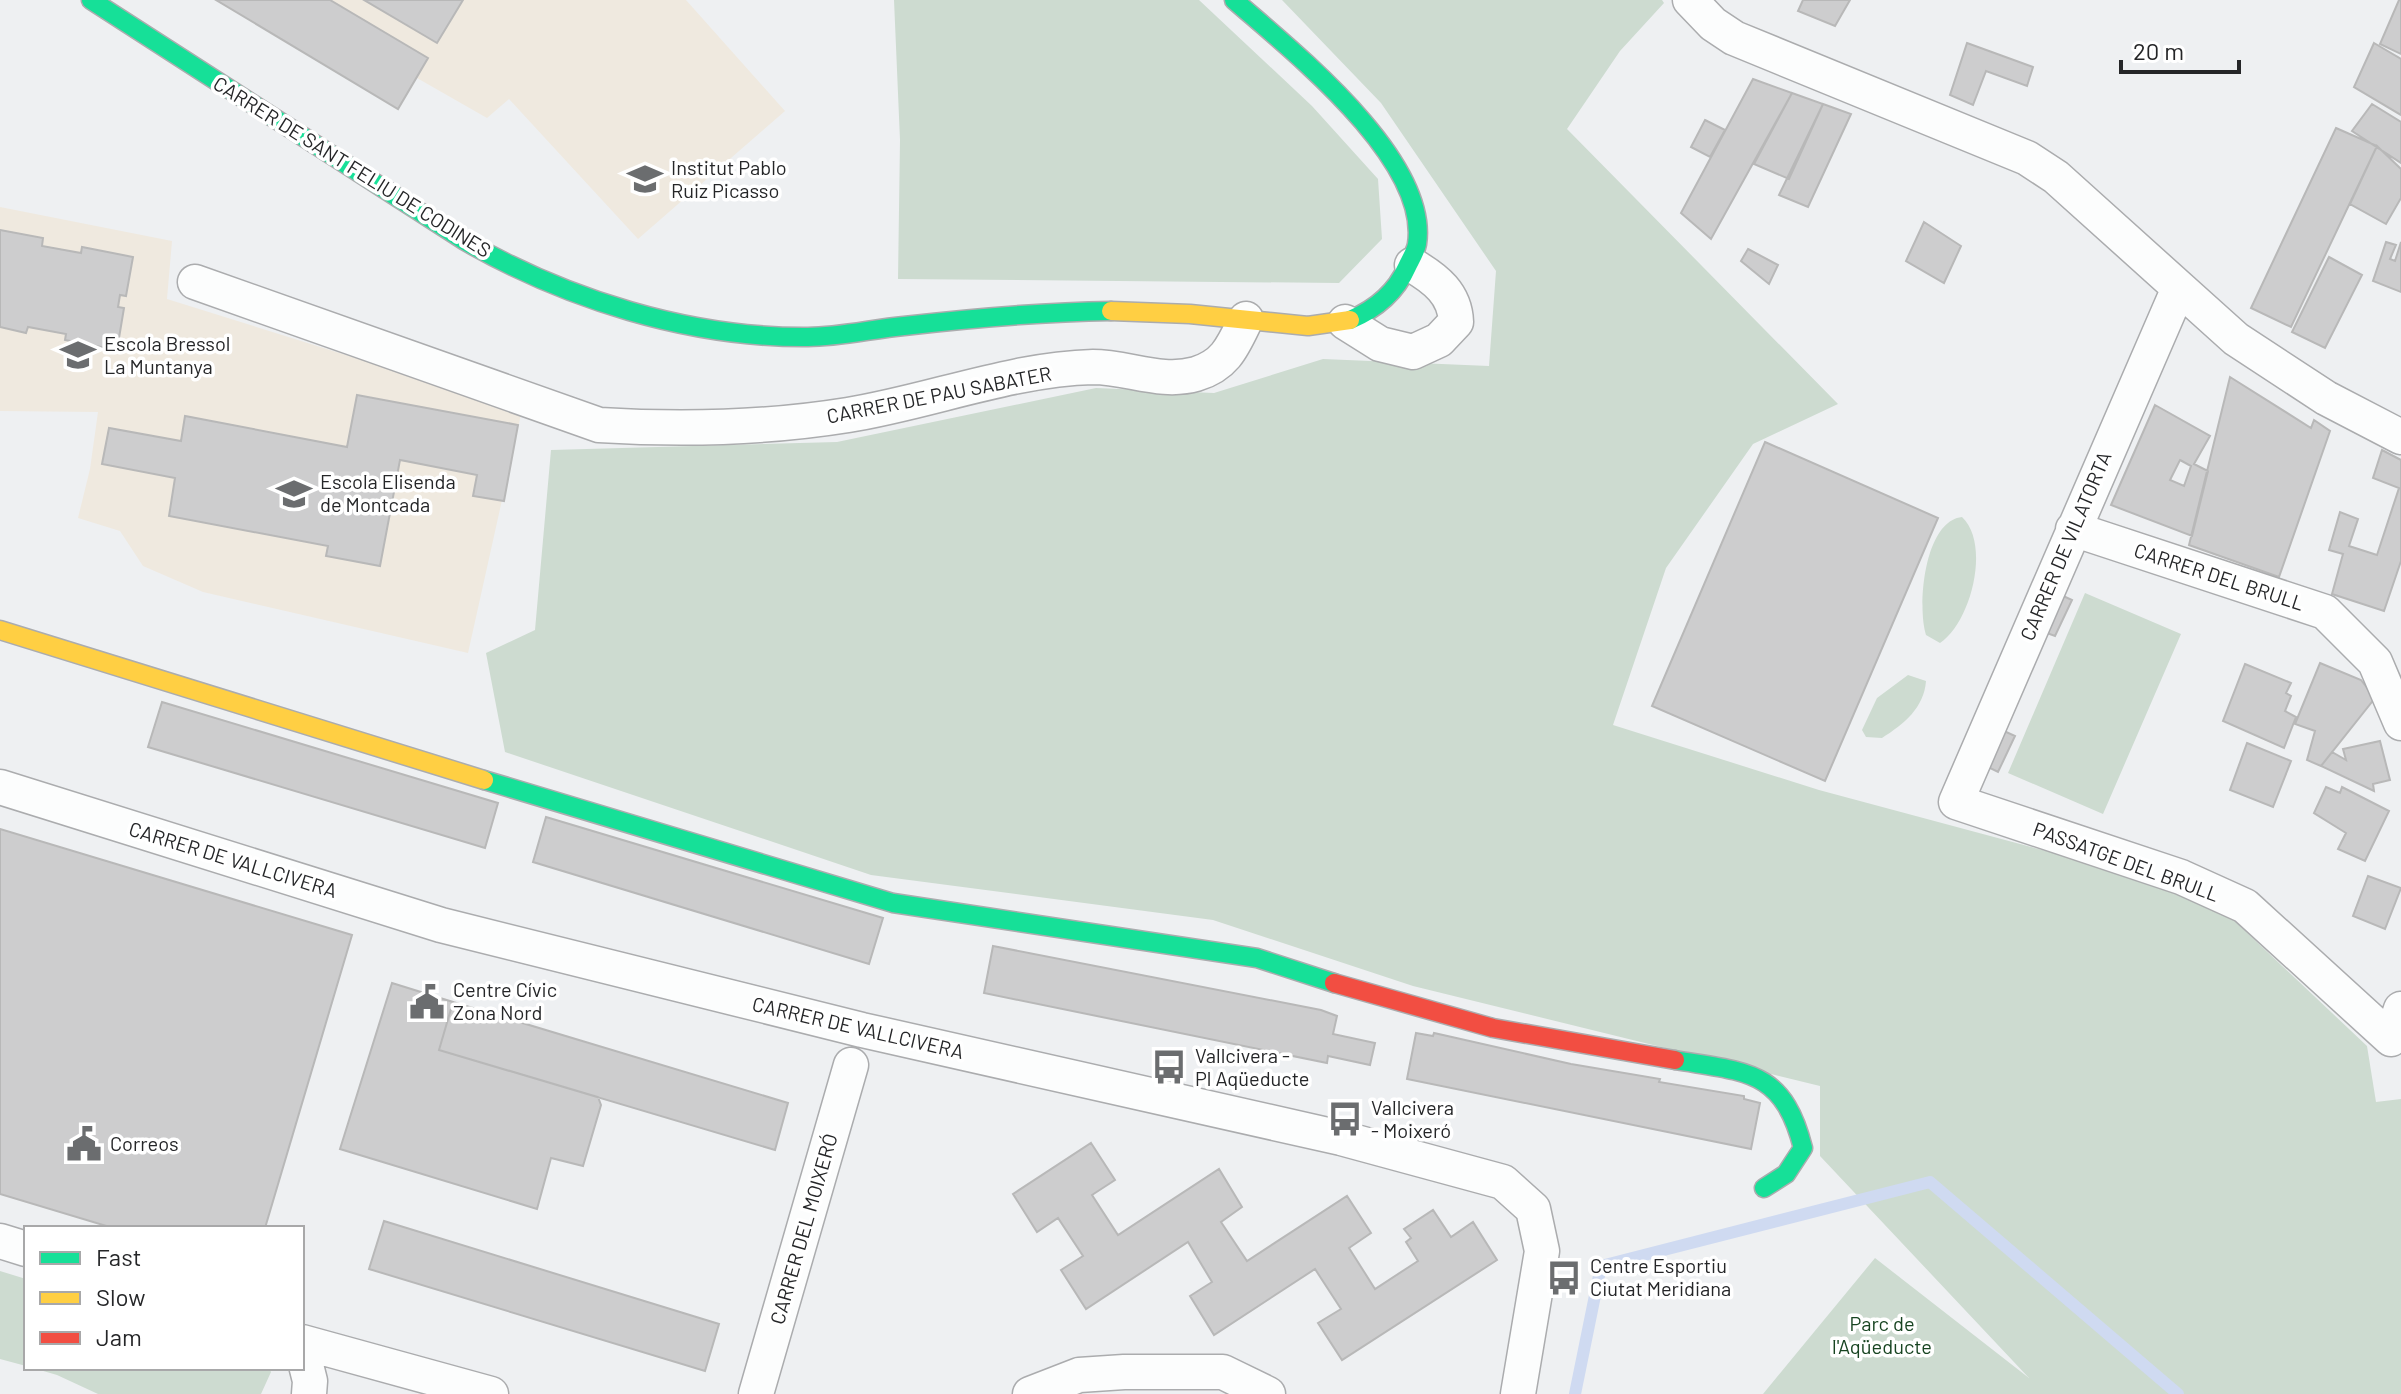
<svg xmlns="http://www.w3.org/2000/svg" width="2401" height="1394" viewBox="0 0 2401 1394" font-family="Barlow,sans-serif">
	<style>
		.education { fill: #efe9df }
		.green { fill: #cddbd0 }
		.lines { fill: none; stroke-linecap: round; stroke-linejoin: round }
		.stream { stroke: #cfdaf1; stroke-width: 12 }
		.building { fill: #cdcdce; stroke: #b8b8b8; stroke-width: 2; fill-rule: evenodd }
		.street-casing { stroke: #abacae; stroke-width: 37 }
		.fast-casing { stroke: #abacae; stroke-width: 21 }
		.slow-casing { stroke: #abacae; stroke-width: 21 }
		.jam-casing { stroke: #abacae; stroke-width: 21 }
		.street { stroke: #fcfdfd; stroke-width: 34 }
		.fast { stroke: #16e098; stroke-width: 18 }
		.slow { stroke: #ffcf43; stroke-width: 18 }
		.jam { stroke: #f24e42; stroke-width: 18 }
		.labels { text-anchor: middle; stroke-width: 7; stroke-linejoin: round; paint-order: stroke }
		.street-label { font-size: 20px; fill: #252628; stroke: #fff }
		.poi-label { font-size: 20px; fill: #252628; stroke: #fff; text-anchor: start }
		.park-label { font-size: 20px; fill: #174421; stroke: #fff }
	</style>
	<rect width="100%" height="100%" fill="#eef0f2"/>
	<!-- education -->
	<path class="education" d="M215,0H686L785,111L638,239L509,99L487,118L417,78L398,109Z
		M0,207L172,241L167,299L522,410L468,653L203,592L143,566L120,531L78,518L90,469L98,412L0,411Z"/>
	<!-- green -->
	<path class="green" d="M894,0H1199L1312,106L1378,179L1382,239L1339,283L898,279L900,140Z
		M1282,0H1662L1664,3L1620,51L1567,129L1838,404L1753,444L1666,568L1613,725L1819,790L2139,876L2224,911L2367,1046L2376,1102L2401,1099V1394H1763L1875,1258L2029,1378L1820,1156V1086L1413,986L1213,920L871,875L505,752L486,653L535,630L551,450L837,442L1096,388L1214,393L1323,359L1489,366L1496,271L1381,103Z
		M1962,517C1991,544 1971,623 1940,643L1926,635C1917,607 1924,521 1962,517Z
		M2085,593L2181,634L2103,814L2008,773Z
		M1908,675L1926,681C1924,708 1904,724 1882,738L1866,737L1862,730L1877,698Z
		M0,1271L26,1279V1366L0,1359Z
		M33,1368H269L271,1372L261,1394H98L57,1375Z"/>
	<g class="lines">
		<!-- stream -->
		<path class="stream" d="M1575,1394L1601,1266L1930,1182L2178,1394"/>
	</g>
	<!-- building -->
	<path class="building" d="M216,0H330L428,58L398,109Z
		M364,0H463L437,43Z
		M1803,0H1850L1835,26L1798,11Z
		M2399,0H2401V54L2380,44Z
		M1967,43L2033,67L2027,86L1986,71L1973,105L1950,95Z
		M2374,43L2401,59V115L2354,87Z
		M1753,79L1792,93L1711,239L1681,213Z
		M1792,93L1823,104L1789,179L1754,164Z
		M1823,104L1851,114L1808,207L1779,195Z
		M2372,104L2401,122V163L2352,131Z
		M1705,120L1725,130L1710,157L1691,147Z
		M2336,128L2377,146L2291,327L2251,308Z
		M2377,146L2401,169V198L2386,224L2350,204Z
		M1924,222L1961,246L1944,283L1906,261Z
		M0,230L43,238L42,246L81,253L82,247L133,257L126,296L120,295L118,307L124,308L117,350L65,340L66,334L28,327L26,333L0,327Z
		M2386,242L2396,245L2390,259L2395,261L2401,242V292L2373,281Z
		M1748,249L1778,265L1769,284L1741,261Z
		M2329,257L2362,275L2325,348L2292,332Z
		M2230,377L2311,428L2314,420L2330,431L2279,577L2189,545Z
		M357,395L518,425L504,501L473,496L477,475L400,460L380,566L326,556L328,546L169,516L175,478L102,464L109,428L181,441L185,416L347,447Z
		M2155,405L2210,436L2194,464L2208,471L2192,536L2111,505ZM2180,460L2191,466L2184,486L2170,480Z
		M1765,442L1938,518L1825,781L1652,706Z
		M2382,450L2401,460V561L2384,611L2332,594L2343,554L2329,550L2340,512L2358,519L2349,546L2377,555L2399,488L2373,478Z
		M2061,595L2072,600L2055,636L2044,632Z
		M2320,663L2361,680L2375,698L2321,766L2307,760L2315,731L2295,724Z
		M2245,664L2291,683L2286,693L2291,696L2285,711L2296,717L2284,748L2223,721Z
		M162,702L498,803L485,848L148,747Z
		M2004,731L2015,736L1998,772L1988,767Z
		M2380,741L2390,780L2373,784L2374,791L2321,766L2332,752L2346,760L2343,749Z
		M2247,743L2291,761L2273,807L2230,790Z
		M2326,787L2340,793L2342,787L2389,811L2365,861L2338,849L2346,833L2314,813Z
		M546,817L883,918L869,964L533,862Z
		M0,829L352,935L265,1228H113L0,1194Z
		M2368,876L2401,888L2385,929L2353,916Z
		M993,946L1321,1010L1337,1016L1333,1034L1375,1043L1370,1065L1328,1056L1327,1063L984,993Z
		M392,983L453,1002L439,1050L598,1097L601,1105L583,1166L551,1158L537,1209L340,1149Z
		M453,1002L788,1103L775,1150L439,1050Z
		M1416,1033L1433,1036L1434,1033L1571,1064L1660,1079L1659,1082L1744,1096V1099L1760,1103L1751,1149L1407,1079Z
		M1091,1143L1115,1180L1092,1195L1118,1235L1219,1169L1242,1207L1221,1222L1247,1261L1347,1196L1371,1233L1349,1248L1375,1289L1418,1261L1406,1242L1411,1238L1404,1229L1433,1210L1451,1237L1473,1222L1497,1260L1342,1360L1318,1323L1341,1309L1315,1269L1214,1335L1190,1296L1212,1282L1188,1242L1086,1309L1061,1270L1083,1256L1058,1218L1037,1232L1013,1194Z
		M384,1221L719,1324L705,1371L369,1269Z"/>
	<g class="lines">
		<!-- street casing -->
		<g class="street-casing">
			<path id="street" d="M1690,0L1713,24L1734,38L2027,158L2056,177L2236,339L2326,398L2401,437
				M195,282L599,425C681,430 767,428 848,415C929,402 1011,369 1093,367C1128,367 1161,384 1196,374C1226,365 1233,346 1246,319
				M2178,290L1956,802L2181,877L2245,906L2391,1039L2401,1009
				M1345,322L1380,344L1413,352L1439,340L1456,322C1455,294 1436,279 1412,265
				M2073,529L2325,612L2375,662L2401,723
				M0,787L441,925L862,1030L1341,1138L1503,1182L1533,1209L1542,1251L1518,1394
				M0,1241L26,1249
				M302,1342L491,1394
				M302,1349L310,1381L309,1394
				M756,1394L851,1065
				M1030,1394L1079,1375L1124,1372H1223L1268,1394"/>
		</g>
		<!-- fast casing -->
		<g class="fast-casing">
			<path id="fast" d="M91,0L465,241C566,299 689,338 808,337C840,337 872,329 904,326C973,318 1042,312 1111,311
				M1234,0C1291,50 1430,159 1417,244C1416,251 1410,260 1407,267C1396,292 1376,309 1350,320
				M484,780L893,903L1257,958L1334,983
				M1675,1060C1746,1072 1783,1069 1803,1148L1786,1174L1764,1188"/>
		</g>
		<!-- slow casing -->
		<g class="slow-casing">
			<path id="slow" d="M1111,311L1190,314L1308,326L1350,320
				M0,630L484,780"/>
		</g>
		<!-- jam casing -->
		<g class="jam-casing">
			<path id="jam" d="M1334,983L1493,1028L1675,1060"/>
		</g>
		<!-- street -->
		<use href="#street" class="street"/>
		<!-- fast -->
		<use href="#fast" class="fast"/>
		<!-- slow -->
		<use href="#slow" class="slow"/>
		<!-- jam -->
		<use href="#jam" class="jam"/>
	</g>
	<!-- icons -->
	<defs>
		<g id="school-bare" transform="scale(2.76)"><path d="M0-5L7-2L0 1L-7-2ZM-4 1L0 2.5L4 1V4Q0 6-4 4Z" fill="#6b6d6f" stroke="#fff" stroke-width="2.5" paint-order="stroke"/></g>
		<g id="civic-bare" transform="scale(2.76)"><path d="M-.6-6.5H3V-4.5H.6V-3L4-1V1h2V6H-6V1h2V-1L-.6-3ZM-1.2 2.5V6h2.4V2.5Z" fill="#6b6d6f" stroke="#fff" stroke-width="2.5" paint-order="stroke"/></g>
		<g id="bus-bare" transform="scale(2.76)"><path d="M-5-6H5V4H4V6H2V4H-2V6H-4V4H-5ZM-3.5-4V0h7V-4ZM-3.5 1.2v1.5H-2V1.2ZM2 1.2v1.5H3.5V1.2Z" fill="#6b6d6f" stroke="#fff" stroke-width="2.5" paint-order="stroke"/></g>
	</defs>
	<g fill-rule="evenodd">
		<use href="#school-bare" x="645" y="179"/>
		<use href="#school-bare" x="78" y="355"/>
		<use href="#school-bare" x="294" y="494"/>
		<use href="#civic-bare" x="427" y="1002"/>
		<use href="#bus-bare" x="1169" y="1067"/>
		<use href="#bus-bare" x="1345" y="1119"/>
		<use href="#civic-bare" x="84" y="1144"/>
		<use href="#bus-bare" x="1564" y="1278"/>
	</g>
	<g class="labels">
		<!-- street labels -->
		<g class="street-label">
			<text transform="translate(352 167) rotate(32)" y="7">CARRER DE SANT FELIU DE CODINES</text>
			<text transform="translate(939 395) rotate(-11)" y="7">CARRER DE PAU SABATER</text>
			<text transform="translate(2066 546) rotate(-67)" y="7">CARRER DE VILATORTA</text>
			<text transform="translate(2219 577) rotate(18)" y="7">CARRER DEL BRULL</text>
			<text transform="translate(233 860) rotate(17)" y="7">CARRER DE VALLCIVERA</text>
			<text transform="translate(2126 862) rotate(20)" y="7">PASSATGE DEL BRULL</text>
			<text transform="translate(858 1028) rotate(13)" y="7">CARRER DE VALLCIVERA</text>
			<text transform="translate(804 1229) rotate(-74)" y="7">CARRER DEL MOIXERÓ</text>
		</g>
		<!-- poi labels -->
		<g class="poi-label">
			<text x="671" y="175">Institut Pablo<tspan x="671" dy="23">Ruiz Picasso</tspan></text>
			<text x="104" y="351">Escola Bressol<tspan x="104" dy="23">La Muntanya</tspan></text>
			<text x="320" y="489">Escola Elisenda<tspan x="320" dy="23">de Montcada</tspan></text>
			<text x="453" y="997">Centre Cívic<tspan x="453" dy="23">Zona Nord</tspan></text>
			<text x="1195" y="1063">Vallcivera -<tspan x="1195" dy="23">Pl Aqüeducte</tspan></text>
			<text x="1371" y="1115">Vallcivera<tspan x="1371" dy="23">- Moixeró</tspan></text>
			<text x="110" y="1151">Correos</text>
			<text x="1590" y="1273">Centre Esportiu<tspan x="1590" dy="23">Ciutat Meridiana</tspan></text>
		</g>
		<!-- park labels -->
		<g class="park-label">
			<text x="1882" y="1331">Parc de<tspan x="1882" dy="23">l'Aqüeducte</tspan></text>
		</g>
	</g>
	<!-- legend -->
	<rect x="24" y="1226" width="280" height="144" fill="#ffffff" stroke="#a8a8a9" stroke-width="2"/>
	<rect x="40" y="1252" width="40" height="12" fill="#16e098" stroke="#a8a8a9" stroke-width="2"/>
	<text x="96" y="1266" font-size="24" fill="#252628">Fast</text>
	<rect x="40" y="1292" width="40" height="12" fill="#ffcf43" stroke="#a8a8a9" stroke-width="2"/>
	<text x="96" y="1306" font-size="24" fill="#252628">Slow</text>
	<rect x="40" y="1332" width="40" height="12" fill="#f24e42" stroke="#a8a8a9" stroke-width="2"/>
	<text x="96" y="1346" font-size="24" fill="#252628">Jam</text>
	<!-- scale -->
	<path d="M2121 60v12h118v-12" fill="none" stroke="#252628" stroke-width="4"/>
	<text x="2133" y="60" font-size="24" fill="#252628" stroke="#ffffff" stroke-width="6" paint-order="stroke">20 m</text>
</svg>
